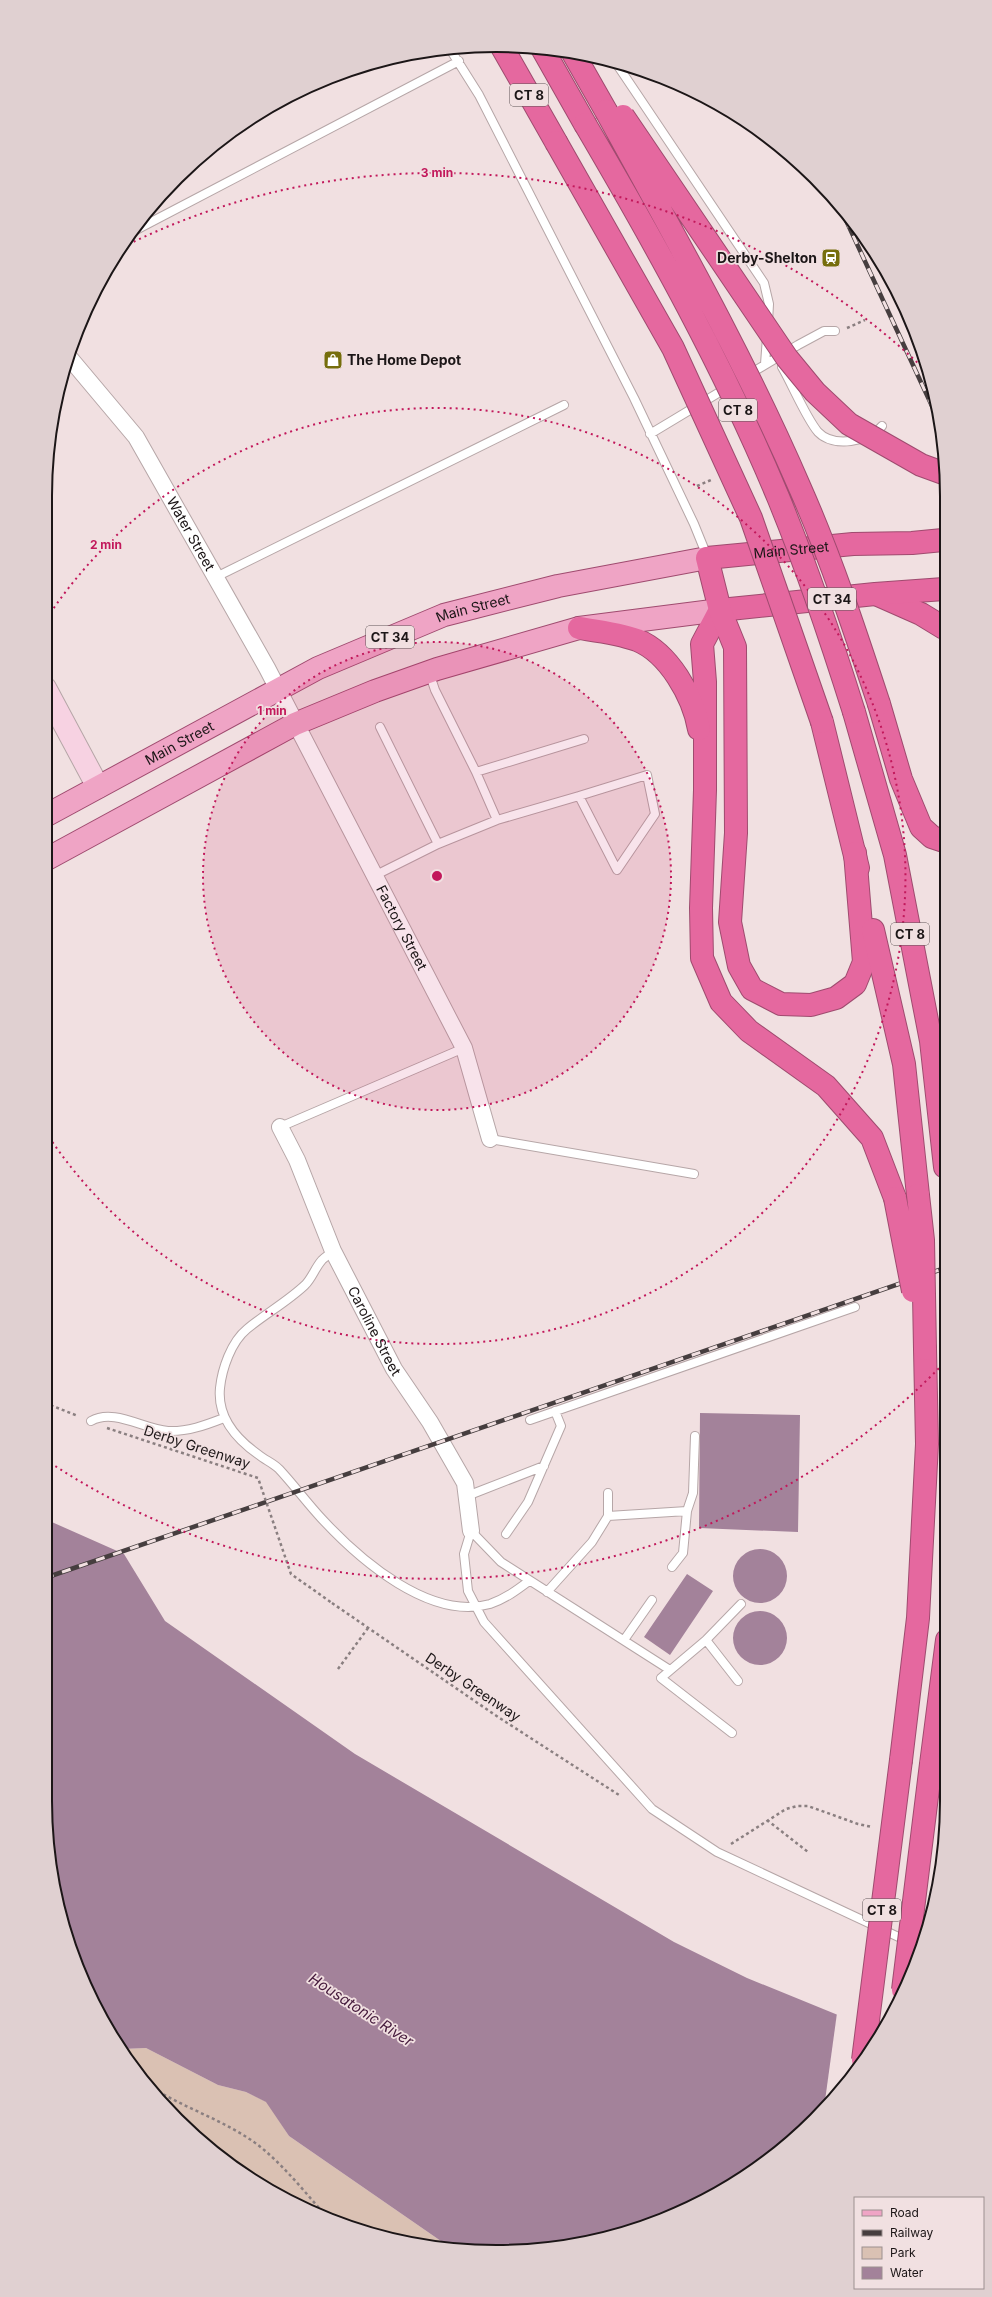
<svg xmlns="http://www.w3.org/2000/svg" width="992" height="2297" viewBox="0 0 992 2297" font-family="Inter,sans-serif">
	<style>
		.green { fill: #dac1b3 }
		.water { fill: #a3829a }
		.pier { fill: #f1e0e1 }
		.lines { fill: none; stroke-linecap: round; stroke-linejoin: round }
		.lane-casing { stroke: #b6a6a7; stroke-width: 10 }
		.street-casing { stroke: #b6a6a7; stroke-width: 18 }
		.secondary-casing { stroke: #b6a6a7; stroke-width: 24 }
		.primary-casing { stroke: #9f4b6f; stroke-width: 24 }
		.highway-casing { stroke: #9f4b6f; stroke-width: 24 }
		.path { stroke: #8a7f80; stroke-width: 2.5; stroke-dasharray: 3 3; stroke-linecap: butt }
		.lane { stroke: #fff; stroke-width: 8 }
		.street { stroke: #fff; stroke-width: 16 }
		.secondary { stroke: #f7d2e2; stroke-width: 22 }
		.primary { stroke: #efa4c5; stroke-width: 22 }
		.highway { stroke: #e5689f; stroke-width: 22 }
		.rail-casing { stroke: #463e3f; stroke-width: 4.5 }
		.rail { stroke: #f1e0e1; stroke-width: 3; stroke-dasharray: 9; stroke-linecap: butt }
		.highway-bridge-casing { stroke: #9f4b6f; stroke-width: 24; stroke-linecap: butt }
		.path-bridge { stroke: #8a7f80; stroke-width: 2.5; stroke-dasharray: 3 3; stroke-linecap: butt }
		.highway-bridge { stroke: #e5689f; stroke-width: 22 }
		.ring { fill: none; stroke: #c2185b; stroke-width: 2; stroke-dasharray: 2 4 }
		.labels { text-anchor: middle; stroke-width: 3.5; stroke-linejoin: round; paint-order: stroke }
		.shield { fill: #f1e0e1; stroke: #5c5354; stroke-width: 1 }
		.shield-label { font-size: 13px; font-weight: bold; fill: #1c1617 }
		.poi-label { font-size: 14px; font-weight: bold; fill: #1c1617; stroke: #f1e0e1; text-anchor: end }
		.street-label { font-size: 14px; fill: #1c1617; stroke: #f1e0e1 }
		.water-label { font-size: 15px; font-style: italic; fill: #461b3d; stroke: #f1e0e1 }
		.rim { fill: none; stroke: #1c1617; stroke-width: 2 }
		.centre { fill: #c2185b; stroke: #f1e0e1; stroke-width: 2 }
		.ring-label { font-size: 12px; text-anchor: middle; font-weight: bold; fill: #c2185b; stroke: #f1e0e1; stroke-width: 3.5; stroke-linejoin: round; paint-order: stroke }
	</style>
	<rect width="100%" height="100%" fill="#f1e0e1"/>
	<!-- green -->
	<path class="green" d="M146,2048L218,2085L246,2092L267,2102L289,2136L451,2248L408,2243L351,2228L271,2192L221,2159L157,2098L122,2049Z"/>
	<!-- water -->
	<path class="water" d="M700,1413L800,1415L798,1532L699,1528Z
		M45,1519L124,1554L165,1621L355,1754L674,1942L747,1978L882,2033L835,2098L771,2159L721,2192L641,2228L555,2248L496,2252L451,2248L289,2136L266,2102L246,2092L218,2085L146,2048L122,2049L105,2026L69,1946L54,1889L45,1801Z
		M733 1576a27 27 0 1 1 54 0a27 27 0 1 1-54 0Z
		M687,1574L713,1591L670,1655L644,1637Z
		M733 1638a27 27 0 1 1 54 0a27 27 0 1 1-54 0Z"/>
	<!-- pier -->
	<path class="pier" d="M837,2013L883,2031L835,2098L824,2108Z"/>
	<g class="lines">
		<!-- lane casing -->
		<g class="lane-casing">
			<path id="lane" d="M450,49L479,95L634,398L694,524L707,556
				M616,63L764,283L769,304L768,322
				M134,231L459,61
				M765,364L767,337
				M782,367C792,384 806,418 818,432C833,448 869,442 882,426
				M650,434L798,345L824,331H835
				M214,578L564,405
				M429,672L435,690L476,772L497,820L579,796L617,870L655,814L647,775L579,796
				M380,727L438,844
				M476,772L584,739
				M374,876L438,844L497,820
				M280,1127L464,1048
				M490,1139L694,1174
				M333,1251C330,1254 325,1257 322,1260C315,1268 312,1278 305,1285C287,1302 265,1314 247,1329C231,1342 222,1369 220,1388C217,1418 236,1439 259,1455C265,1460 273,1463 279,1469C294,1485 307,1503 322,1519C360,1560 430,1621 490,1604C505,1599 517,1590 529,1581
				M530,1420L855,1307
				M91,1421C114,1408 143,1429 168,1431C187,1432 206,1425 224,1418
				M467,1496L544,1466
				M608,1516L687,1511
				M506,1534L528,1502L561,1426L555,1411
				M672,1567L683,1553L687,1511L693,1493L695,1436
				M547,1592L592,1542L608,1516V1493
				M624,1640L652,1600
				M706,1640L738,1681
				M670,1670L501,1562L471,1531L464,1554L468,1591L484,1622L652,1809L717,1852L922,1948
				M732,1733L661,1678L706,1640L741,1604"/>
		</g>
		<!-- street casing -->
		<g class="street-casing">
			<g id="street">
				<path id="s1" d="M68,356L136,437L267,668L464,1048L490,1139"/>
				<path id="s2" d="M280,1127L297,1160L333,1251L394,1369L430,1422L465,1483L471,1531"/>
			</g>
		</g>
		<!-- secondary casing -->
		<g class="secondary-casing">
			<path id="secondary" d="M45,688L98,787"/>
		</g>
		<!-- primary casing -->
		<g class="primary-casing">
			<g id="primary">
				<path id="s3" d="M45,816L318,668L444,615L558,586L707,558"/>
				<path d="M45,860L295,724L375,691L437,669L579,628L720,610"/>
			</g>
		</g>
		<!-- highway casing -->
		<g class="highway-casing">
			<g id="highway">
				<path d="M502,47L556,142"/>
				<path d="M542,48L585,124"/>
				<path d="M573,53L606,111"/>
				<path d="M878,595L921,614L944,628"/>
				<path d="M720,610L702,644L705,682V790L701,908L702,958L721,1002L749,1031L826,1086L872,1138L895,1198"/>
				<path d="M720,610L875,594L944,589"/>
				<path d="M579,628C599,631 618,633 637,640C669,653 693,696 699,729"/>
				<path d="M879,704L901,779L921,827L932,837L944,841"/>
				<path d="M854,712L895,855L931,1041L945,1167"/>
				<path d="M822,722L858,868"/>
				<path id="s4" d="M855,853L864,962L855,984L836,998L811,1005L781,1004L752,989L739,966L730,922L736,833L735,647L720,610L707,558L853,544L912,543L943,540"/>
				<path d="M873,930L904,1064L918,1195"/>
				<path d="M901,1760L918,1618L927,1444L925,1349"/>
				<path d="M931,1764L947,1640"/>
			</g>
		</g>
		<!-- path -->
		<path class="path" d="M847,328L865,320
			M697,486L711,480
			M45,1403L78,1416
			M332,1603L498,1717L619,1795
			M338,1669L368,1628
			M767,1820L808,1852
			M731,1844L786,1809L797,1806H808L858,1824L872,1827
			M148,2085C184,2109 229,2121 263,2149C287,2169 307,2195 328,2218"/>
		<!-- lane -->
		<use href="#lane" class="lane"/>
		<!-- street -->
		<use href="#street" class="street"/>
		<!-- secondary -->
		<use href="#secondary" class="secondary"/>
		<!-- primary -->
		<use href="#primary" class="primary"/>
		<!-- highway -->
		<use href="#highway" class="highway"/>
		<!-- rail casing -->
		<g class="rail-casing">
			<path id="rail" d="M838,203L938,419
				M45,1578L945,1268"/>
		</g>
		<!-- rail -->
		<use href="#rail" class="rail"/>
		<!-- highway-bridge casing -->
		<g class="highway-bridge-casing">
			<path id="highway-bridge" d="M606,111C674,235 744,358 800,488C831,558 855,631 879,704
				M623,116L787,358L815,392L849,424L921,465L943,473
				M585,124C656,245 724,367 778,497C807,567 831,639 854,712
				M556,142L673,348L751,518L822,722
				M918,1195L923,1240L925,1349
				M895,1198L913,1291
				M903,1990L931,1764
				M863,2060L901,1760"/>
		</g>
		<!-- path-bridge -->
		<path class="path-bridge" d="M107,1428L258,1478L291,1574L332,1603"/>
		<!-- highway-bridge -->
		<use href="#highway-bridge" class="highway-bridge"/>
	</g>
	<!-- distance rings -->
	<circle cx="437" cy="876" r="234" fill="#c2185b" fill-opacity=".12"/>
	<g class="ring">
		<circle cx="437" cy="876" r="234"/>
		<path d="M47 618A468 468 0 1 1 47 1134"/>
		<path d="M943 1364A703 703 0 0 1 49 1462M123 247A703 703 0 0 1 921 366"/>
	</g>
	<!-- icons -->
	<defs>
		<g id="station-square" transform="scale(1)"><rect x="-9" y="-9" width="18" height="18" rx="4" fill="#766e0c" stroke="#f1e0e1"/><path d="M-3-6H3Q5-6 5-4V2Q5 4 3 4L4.5 6H3L1.5 4h-3L-3 6H-4.5L-3 4Q-5 4-5 2V-4Q-5-6-3-6ZM-3.5-4v3h7v-3ZM-3.5 1v1.5H-2V1ZM2 1v1.5H3.5V1Z" fill="#fff"/></g>
		<g id="shop-square" transform="scale(1)"><rect x="-9" y="-9" width="18" height="18" rx="4" fill="#766e0c" stroke="#f1e0e1"/><path d="M-5-2.5h2.3a2.7 3.5 0 0 1 5.4 0H5L5.5 6h-11ZM-1.5-2.5h3a1.5 2.3 0 0 0-3 0Z" fill="#fff"/></g>
	</defs>
	<g fill-rule="evenodd">
		<use href="#station-square" x="831" y="258"/>
		<use href="#shop-square" x="333" y="360"/>
	</g>
	<g class="labels">
		<!-- shield labels -->
		<g class="shield">
			<rect x="510" y="84" width="38" height="22" rx="3"/>
			<rect x="719" y="399" width="38" height="22" rx="3"/>
			<rect x="808" y="588" width="48" height="22" rx="3"/>
			<rect x="366" y="626" width="48" height="22" rx="3"/>
			<rect x="891" y="923" width="38" height="22" rx="3"/>
			<rect x="863" y="1899" width="38" height="22" rx="3"/>
		</g>
		<g class="shield-label">
			<text x="529" y="100">CT 8</text>
			<text x="738" y="415">CT 8</text>
			<text x="832" y="604">CT 34</text>
			<text x="390" y="642">CT 34</text>
			<text x="910" y="939">CT 8</text>
			<text x="882" y="1915">CT 8</text>
		</g>
		<!-- poi labels -->
		<g class="poi-label">
			<text x="817" y="263">Derby-Shelton</text>
			<text x="347" y="365" text-anchor="start">The Home Depot</text>
		</g>
		<!-- street labels -->
		<g class="street-label">
			<text dy="5" stroke="none"><textPath href="#s1" startOffset="217">Water Street</textPath></text>
			<text dy="5" stroke="none"><textPath href="#s4" startOffset="770">Main Street</textPath></text>
			<text dy="5" stroke="none"><textPath href="#s3" startOffset="477">Main Street</textPath></text>
			<text dy="5" stroke="none"><textPath href="#s3" startOffset="153">Main Street</textPath></text>
			<text dy="5" stroke="none"><textPath href="#s1" startOffset="664">Factory Street</textPath></text>
			<text dy="5" stroke="none"><textPath href="#s2" startOffset="225">Caroline Street</textPath></text>
			<text transform="translate(197 1447) rotate(18)" y="5">Derby Greenway</text>
			<text transform="translate(473 1687) rotate(34)" y="5">Derby Greenway</text>
		</g>
		<!-- water labels -->
		<g class="water-label">
			<text transform="translate(361 2010) rotate(33)" y="5">Housatonic River</text>
		</g>
	</g>
	<!-- crop -->
	<path d="M0 0H992V2297H0ZM496 52H496A444 444 0 0 1 940 496V1801A444 444 0 0 1 496 2245H496A444 444 0 0 1 52 1801V496A444 444 0 0 1 496 52Z" fill="#e0d0d1" fill-rule="evenodd"/>
	<path class="rim" d="M496 52H496A444 444 0 0 1 940 496V1801A444 444 0 0 1 496 2245H496A444 444 0 0 1 52 1801V496A444 444 0 0 1 496 52Z"/>
	<circle cx="437" cy="876" r="6" class="centre"/>
	<g class="ring-label">
		<text x="437" y="177">3 min</text>
		<text x="106" y="549">2 min</text>
		<text x="272" y="715">1 min</text>
	</g>
	<!-- legend -->
	<rect x="854" y="2197" width="130" height="92" fill="#f1e0e1" stroke="#9c8f90"/>
	<rect x="862" y="2210" width="20" height="6" fill="#efa4c5" stroke="#9c8f90"/>
	<text x="890" y="2217" font-size="12" fill="#1c1617">Road</text>
	<rect x="862" y="2230" width="20" height="6" fill="#463e3f" stroke="#9c8f90"/>
	<text x="890" y="2237" font-size="12" fill="#1c1617">Railway</text>
	<rect x="862" y="2247" width="20" height="12" fill="#dac1b3" stroke="#9c8f90"/>
	<text x="890" y="2257" font-size="12" fill="#1c1617">Park</text>
	<rect x="862" y="2267" width="20" height="12" fill="#a3829a" stroke="#9c8f90"/>
	<text x="890" y="2277" font-size="12" fill="#1c1617">Water</text>
</svg>
